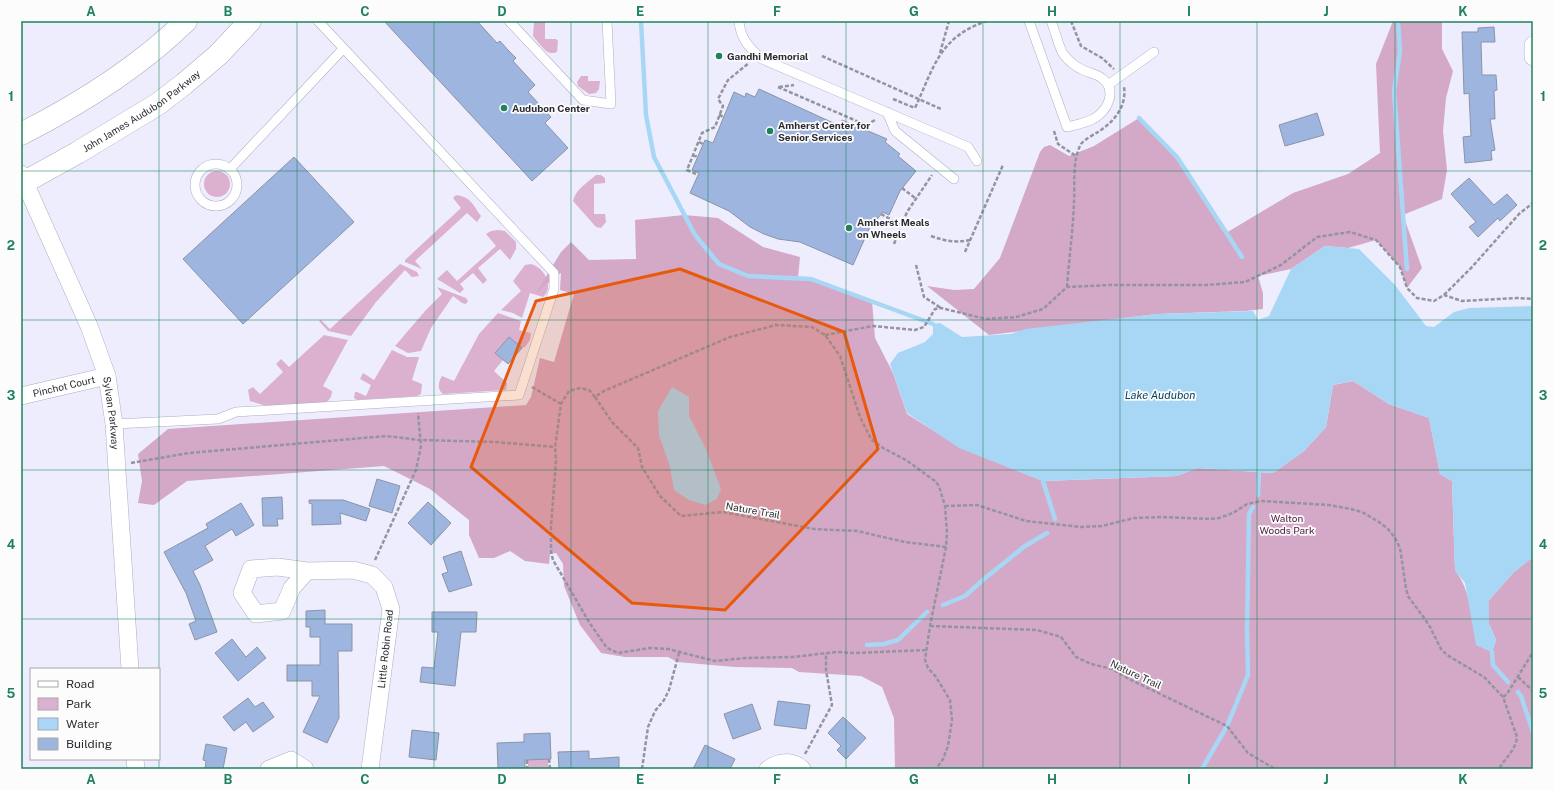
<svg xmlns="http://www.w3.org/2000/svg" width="1554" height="790" viewBox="0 0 1554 790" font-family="'Public Sans',sans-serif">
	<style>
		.green { fill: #dcb0cf }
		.forest { fill: #d4a8c7 }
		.water { fill: #a8d7f6 }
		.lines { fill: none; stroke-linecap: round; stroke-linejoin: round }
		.stream { stroke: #a8d7f6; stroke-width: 4.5 }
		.building { fill: #9eb5df; stroke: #8b94a5 }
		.service-casing { stroke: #aeaec1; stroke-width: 10 }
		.minor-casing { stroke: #aeaec1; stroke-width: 18 }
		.secondary-casing { stroke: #aeaec1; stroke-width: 23 }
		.path { stroke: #9494a0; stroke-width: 2.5; stroke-dasharray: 4 2; stroke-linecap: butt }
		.service { stroke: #fff; stroke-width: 9 }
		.minor { stroke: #fff; stroke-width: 17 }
		.secondary { stroke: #fff; stroke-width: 22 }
		.marked { fill: #e8590c; fill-opacity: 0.2; stroke: #e8590c; stroke-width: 3; stroke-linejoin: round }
		.grid { fill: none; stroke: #1f825c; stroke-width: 1; stroke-opacity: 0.55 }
		.poi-dot { fill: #1f825c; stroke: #fcfcfc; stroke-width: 1.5 }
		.labels { text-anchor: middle; stroke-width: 3.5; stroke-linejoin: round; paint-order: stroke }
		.poi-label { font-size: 10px; font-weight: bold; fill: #2b2a32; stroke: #fcfcfc; text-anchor: start }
		.street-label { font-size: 10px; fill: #2b2a32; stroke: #fcfcfc }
		.park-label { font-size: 10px; fill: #4c1840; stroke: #fcfcfc }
		.water-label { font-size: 11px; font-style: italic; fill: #054260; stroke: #fcfcfc }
		.neatline { fill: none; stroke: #1f825c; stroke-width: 1.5 }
		.grid-label { font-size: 13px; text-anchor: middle; font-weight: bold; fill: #1f825c }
	</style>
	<rect width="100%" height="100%" fill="#ededfd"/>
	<!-- green -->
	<path class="green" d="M534,22H545V39H556L558,41L557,52C547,57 540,44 533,36Z
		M581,76H588V81H600L599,89L596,93L589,94L578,86L577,82Z
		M204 184a13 13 0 1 1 26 0a13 13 0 1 1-26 0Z
		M596,175H601L605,178V183L594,184V214H605L606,222L601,228L596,227L573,201C575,190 588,182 596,175Z
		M456,195C471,197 473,205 481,216L477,222L467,213L415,261L422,269L405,262V260L461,208L453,198Z
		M498,230L505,231L516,242V249L510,260L500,249L478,268L487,280L483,284L473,273L460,284L464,289L460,293L437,279L447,270L457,281L496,246L486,234L491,231Z
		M400,264L417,272L419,276L412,277L405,270L376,302L351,336L328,331L319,321L321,320L330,329Z
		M531,264C544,267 555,287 543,297L530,293L522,318L513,313L501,310L521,291L513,281L525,265Z
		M437,287L466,298L468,301L466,304L462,303L453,296L431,328L421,351L408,353L395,346L426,310L442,294Z
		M498,313L521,321L519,330L531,333L530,340L525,347L522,348L509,337L495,353L503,360L494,371L507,383L506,390L443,394C437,390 438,382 442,376L454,381L479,334Z
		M324,335L348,340L323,386L332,391C332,396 330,400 325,403L267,406L250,401L248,390L253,387L260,394L283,372L276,364L281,359L289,367Z
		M392,350L407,357H419L412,380L422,384L421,394L417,396L357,400L354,398L355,392H357L366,396L371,385L360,379L363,373L374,380Z
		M548,759V769H528V760Z"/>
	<!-- forest -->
	<path class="forest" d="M1393,21H1442V49L1453,71L1446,98L1443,131L1447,170L1442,199L1403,215L1422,268L1407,288L1400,267L1376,240L1348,248L1325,246L1291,269L1258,276L1263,293V309L1245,311L1157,314L989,335L927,286L954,290L974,289L1000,258L1040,152L1044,147L1050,145L1069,156L1094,146L1139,118L1177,157L1226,233L1293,193L1348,174L1380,153L1376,64Z
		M684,215L718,218L763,247L800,257L798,278L811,279L872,301L875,338L893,373L907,414L961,448L1043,481L1177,476L1197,468L1273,473L1304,451L1326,427L1333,385L1353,381L1389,404L1429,418L1440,474L1452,481L1455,570C1471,591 1472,620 1477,645L1492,652L1496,640L1489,624V600L1514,572L1533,557V769H895L894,718L882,687L861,676L799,672L792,668L735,667L677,662L668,657H625L601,653L580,625L564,586L563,564L556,553L550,554L549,564L525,561L510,551L494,558H479L469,535V520L430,489L384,466L187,481L154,505L138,503L142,481L138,454L168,429L526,405L531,397L540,358L554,362L574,294L560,290L561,273L536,293L561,252L571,242L589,260L636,259L635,220Z"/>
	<!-- water -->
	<path class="water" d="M1325,246L1359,249L1395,285L1426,326L1434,327L1454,312L1469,308L1533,306V557L1514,572L1489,600V624L1496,640L1492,652L1476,645L1465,583L1455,570L1452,481L1440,474L1429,418L1389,404L1353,381L1333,385L1326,427L1304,451L1273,473L1197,468L1177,476L1043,481L959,448L907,413L890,364L898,353L925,342L933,334V324L940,323L962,337L1011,334L1025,329L1157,314L1253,311L1258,320L1269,316L1291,269Z
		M672,387L689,397V416L706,449L721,489L717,499L705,505L689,500L674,490L670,467L659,435L658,411Z"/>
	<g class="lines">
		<!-- stream -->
		<path class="stream" d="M641,21L646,115L654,157L695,235L719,264L748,276L811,279L933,324
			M1398,21L1400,51L1394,91L1407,269
			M1139,118L1177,157L1242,257
			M1043,481L1055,519
			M1258,495L1259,472
			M943,605L965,596L984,579L1025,546L1047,533
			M867,645L884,644L898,640L927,612
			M1492,652L1493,665L1508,682
			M1518,692L1521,696L1533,732
			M1202,769L1227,726L1248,675L1247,631L1249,514L1253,507"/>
	</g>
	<!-- building -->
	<path class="building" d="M384,21H477L497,43L500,41L508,50L516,58L513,61L535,85L528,92L551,117L545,123L568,148L532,181Z
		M1494,27L1495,42H1481L1482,75H1496L1497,90L1494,91L1495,119H1490L1495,150L1491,151L1492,160L1465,163L1463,137L1471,136L1469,93L1464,94L1462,32H1478V28Z
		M759,89L840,126L842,120L887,139L885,142L900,154L898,156L916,171L900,191L889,215L883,212L869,229L853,265L800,242L778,239L764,234L750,227L729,211L690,193L699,173L692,170L705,140L713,143L734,92L745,97L746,93L755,97Z
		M1317,113L1324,135L1285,146L1279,125Z
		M294,157L354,222L243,324L183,259Z
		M1469,178L1494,205L1507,194L1517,205L1500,221L1498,218L1478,237L1469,227L1476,222L1451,194Z
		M509,337L522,348L508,364L495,353Z
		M377,479L400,486L392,513L369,506Z
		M282,497L283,519H277L278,526H263L262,498Z
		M309,500H343L370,509L366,521L340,513L341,524L312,525V504L309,503Z
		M428,502L451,523L431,545L408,523Z
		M241,503L254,525L236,536L232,529L205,546L213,560L193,571L200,585L217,632L195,640L189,624L196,621L186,593L164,552L208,528L206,524Z
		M461,551L472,585L449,592L442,574L448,572L443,557Z
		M325,610V624H352V651H338L339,718L327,743L303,732L320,696H312V681H287V665H320V637H310V627H306V611Z
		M432,612H477L476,632H461L455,686L420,682L422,667L434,668L438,632H432Z
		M232,639L246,657L257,647L266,658L238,681L215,653Z
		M248,698L255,707L263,702L274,717L253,732L246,722L234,731L223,717Z
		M778,701L810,705L806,729L774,725Z
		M752,704L761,729L733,739L724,714Z
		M843,717L866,738L846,759L837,750L841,746L828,733Z
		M412,730L439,733L436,760L409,757Z
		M550,733L551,759L525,760V768L498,769L497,743L524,742V734Z
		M206,744L227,748L223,769H205L206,761L203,760Z
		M705,745L735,759L730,769H693Z
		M589,751V759L619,757V769H559L558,752Z"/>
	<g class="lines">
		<!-- service casing -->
		<g class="service-casing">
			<path id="service" d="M509,21L583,100L611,104L607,21
				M739,21C740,38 750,49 762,59L968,147L977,161
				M1029,21L1067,127C1075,125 1086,123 1093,119C1108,111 1117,91 1103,79C1097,74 1090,73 1083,70C1076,67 1069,61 1064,55C1059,49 1055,30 1051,21
				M1108,85L1154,52
				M887,112L895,131L954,179
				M195 185a21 21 0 1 1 42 0a21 21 0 1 1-42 0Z
				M230,169L343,49
				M114,424L218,419L236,412L519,395L554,289V273L318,21"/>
		</g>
		<!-- minor casing -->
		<g class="minor-casing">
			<g id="minor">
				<path d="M1533,45V57"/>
				<path id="s1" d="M21,174L89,326L107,376L114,424L130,669"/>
				<path id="s2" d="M21,396L107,376"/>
				<path d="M307,571L292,588L282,611L256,614L242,593L251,569L278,567L307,571L353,570L372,575L384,587L391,609L370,769"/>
				<path d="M135,759L136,769"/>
				<path d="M269,769L291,760L305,769"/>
				<path d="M768,769C779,761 792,760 802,769"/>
			</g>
		</g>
		<!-- secondary casing -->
		<g class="secondary-casing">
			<g id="secondary">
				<path d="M21,134C80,104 138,68 186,21"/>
				<path id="s3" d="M21,184L77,153L158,104L184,84L218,55L250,21"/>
			</g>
		</g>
		<!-- path -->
		<path class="path" d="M1071,21L1081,46L1102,58L1114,69
			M940,53L949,21
			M822,56L941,109
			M778,87L866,125L875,120
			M779,87L794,85
			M893,99L915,108C934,67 939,37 987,21
			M719,115L724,117
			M1054,131L1058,144L1076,156
			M699,142L703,144
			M693,155L698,157
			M696,174L687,170L702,133L715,127L723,106L718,99L728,80L749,63
			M902,188L915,198
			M881,214L901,225
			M931,236C945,241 955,243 970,240
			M894,244L907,212L932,175
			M965,252L1003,165
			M916,265L924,297L941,308
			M1067,287C1069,259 1073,230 1074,202C1075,184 1072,160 1081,144C1085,139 1093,135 1098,132C1114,122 1127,106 1124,87
			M1444,295L1472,267L1519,214L1533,203
			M825,335L873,326L915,330L924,327L935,309L941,308L986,319L1016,317L1043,309L1067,287L1110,285H1206L1245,282L1281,265L1317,237L1350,232L1376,240L1400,267L1407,288L1417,298L1434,301L1444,295L1462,301L1517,298L1533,299
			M532,387L561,404
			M595,397L612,422L638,448L642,467L660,496L681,516L723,512L814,529L857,531L905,542L946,547
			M131,463L189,453L386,436L420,440L495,442L555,447
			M945,506L977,505L1026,521L1081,527L1102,526L1134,518L1162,517L1209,519L1219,518L1233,513L1247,504L1261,501L1329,505L1351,509L1362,512L1379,522L1388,529L1395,538L1400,548L1406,588L1408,596L1429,625L1441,649L1447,655L1484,677L1503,697L1517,737C1516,750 1505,758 1499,769
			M375,560L416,470L421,446L418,413
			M930,626L1037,630L1061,637L1076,657L1091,664L1112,669L1133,681L1227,726L1248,753L1275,769
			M926,650L853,653L836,652L793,657L746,658L715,661L668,649L650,648L618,653L607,648L589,622L553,560L551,552V526L556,461L555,447L561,404L569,391L580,388L589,390L595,397L604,391L730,337L776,325L812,327L825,335L840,356L860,417L871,439L883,448L906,460L935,481L939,486L945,506L947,533L946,547L930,626L925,660L928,668L936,677L950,700L952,720L948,746L943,759L936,769
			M1518,677L1533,691
			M1503,697L1507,694L1533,652
			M805,754L832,705L826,670V653
			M549,759L550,769
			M527,760V769
			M642,769L648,727L655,711L664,700L669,690L679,653"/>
		<!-- service -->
		<use href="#service" class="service"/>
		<!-- minor -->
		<use href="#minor" class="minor"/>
		<!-- secondary -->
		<use href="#secondary" class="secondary"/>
	</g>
	<!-- marked area -->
	<path class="marked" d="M680,269L844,332L878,449L725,610L632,603L471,467L536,301Z"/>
	<!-- grid -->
	<path class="grid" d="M159,21V769M297,21V769M434,21V769M571,21V769M708,21V769M846,21V769M983,21V769M1120,21V769M1257,21V769M1395,21V769M21,171H1533M21,320H1533M21,470H1533M21,619H1533"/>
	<!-- markers -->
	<g class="poi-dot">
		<circle cx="719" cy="56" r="4"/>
		<circle cx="504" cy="108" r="4"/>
		<circle cx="770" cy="131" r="4"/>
		<circle cx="849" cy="228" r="4"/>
	</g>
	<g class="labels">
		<!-- poi labels -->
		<g class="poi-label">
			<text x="727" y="60">Gandhi Memorial</text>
			<text x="512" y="112">Audubon Center</text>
			<text x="778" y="129">Amherst Center for<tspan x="778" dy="12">Senior Services</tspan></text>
			<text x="857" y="226">Amherst Meals<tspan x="857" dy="12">on Wheels</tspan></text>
		</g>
		<!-- street labels -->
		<g class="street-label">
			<text dy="4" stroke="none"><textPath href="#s3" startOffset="141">John James Audubon Parkway</textPath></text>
			<text dy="4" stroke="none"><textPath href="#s2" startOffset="44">Pinchot Court</textPath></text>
			<text dy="4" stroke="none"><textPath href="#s1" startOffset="257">Sylvan Parkway</textPath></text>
			<text transform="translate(753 510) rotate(10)" y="4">Nature Trail</text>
			<text transform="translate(385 649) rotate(-84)" y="4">Little Robin Road</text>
			<text transform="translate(1136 674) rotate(25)" y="4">Nature Trail</text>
		</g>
		<!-- park labels -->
		<g class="park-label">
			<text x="1287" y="522">Walton<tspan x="1287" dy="12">Woods Park</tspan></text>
		</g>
		<!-- water labels -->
		<g class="water-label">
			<text x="1160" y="399">Lake Audubon</text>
		</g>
	</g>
	<!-- border -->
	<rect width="1554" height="790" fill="none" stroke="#fcfcfc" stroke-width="44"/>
	<!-- legend -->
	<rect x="30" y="668" width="130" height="92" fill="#fcfcfc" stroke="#a8a8ab"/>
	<rect x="38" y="681" width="20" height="6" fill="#ffffff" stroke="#a8a8ab"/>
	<text x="66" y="688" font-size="12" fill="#2b2a32">Road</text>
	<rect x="38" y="698" width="20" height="12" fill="#dcb0cf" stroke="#a8a8ab"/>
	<text x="66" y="708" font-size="12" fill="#2b2a32">Park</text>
	<rect x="38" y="718" width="20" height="12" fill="#a8d7f6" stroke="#a8a8ab"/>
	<text x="66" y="728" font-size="12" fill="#2b2a32">Water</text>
	<rect x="38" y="738" width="20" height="12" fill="#9eb5df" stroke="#a8a8ab"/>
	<text x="66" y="748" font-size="12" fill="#2b2a32">Building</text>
	<rect x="22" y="22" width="1510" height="746" class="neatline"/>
	<g class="grid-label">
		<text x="91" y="16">A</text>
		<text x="228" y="16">B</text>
		<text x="365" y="16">C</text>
		<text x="502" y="16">D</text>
		<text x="640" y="16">E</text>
		<text x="777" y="16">F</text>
		<text x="914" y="16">G</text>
		<text x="1052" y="16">H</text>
		<text x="1189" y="16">I</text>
		<text x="1326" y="16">J</text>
		<text x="1463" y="16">K</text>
		<text x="11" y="101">1</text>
		<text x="1543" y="101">1</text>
		<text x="11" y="250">2</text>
		<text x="1543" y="250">2</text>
		<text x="11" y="400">3</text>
		<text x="1543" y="400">3</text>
		<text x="11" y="549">4</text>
		<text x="1543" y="549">4</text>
		<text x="11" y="698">5</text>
		<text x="1543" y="698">5</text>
		<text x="91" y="784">A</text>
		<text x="228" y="784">B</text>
		<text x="365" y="784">C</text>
		<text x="502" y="784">D</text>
		<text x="640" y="784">E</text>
		<text x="777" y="784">F</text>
		<text x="914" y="784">G</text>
		<text x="1052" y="784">H</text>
		<text x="1189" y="784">I</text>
		<text x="1326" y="784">J</text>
		<text x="1463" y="784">K</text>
	</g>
</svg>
